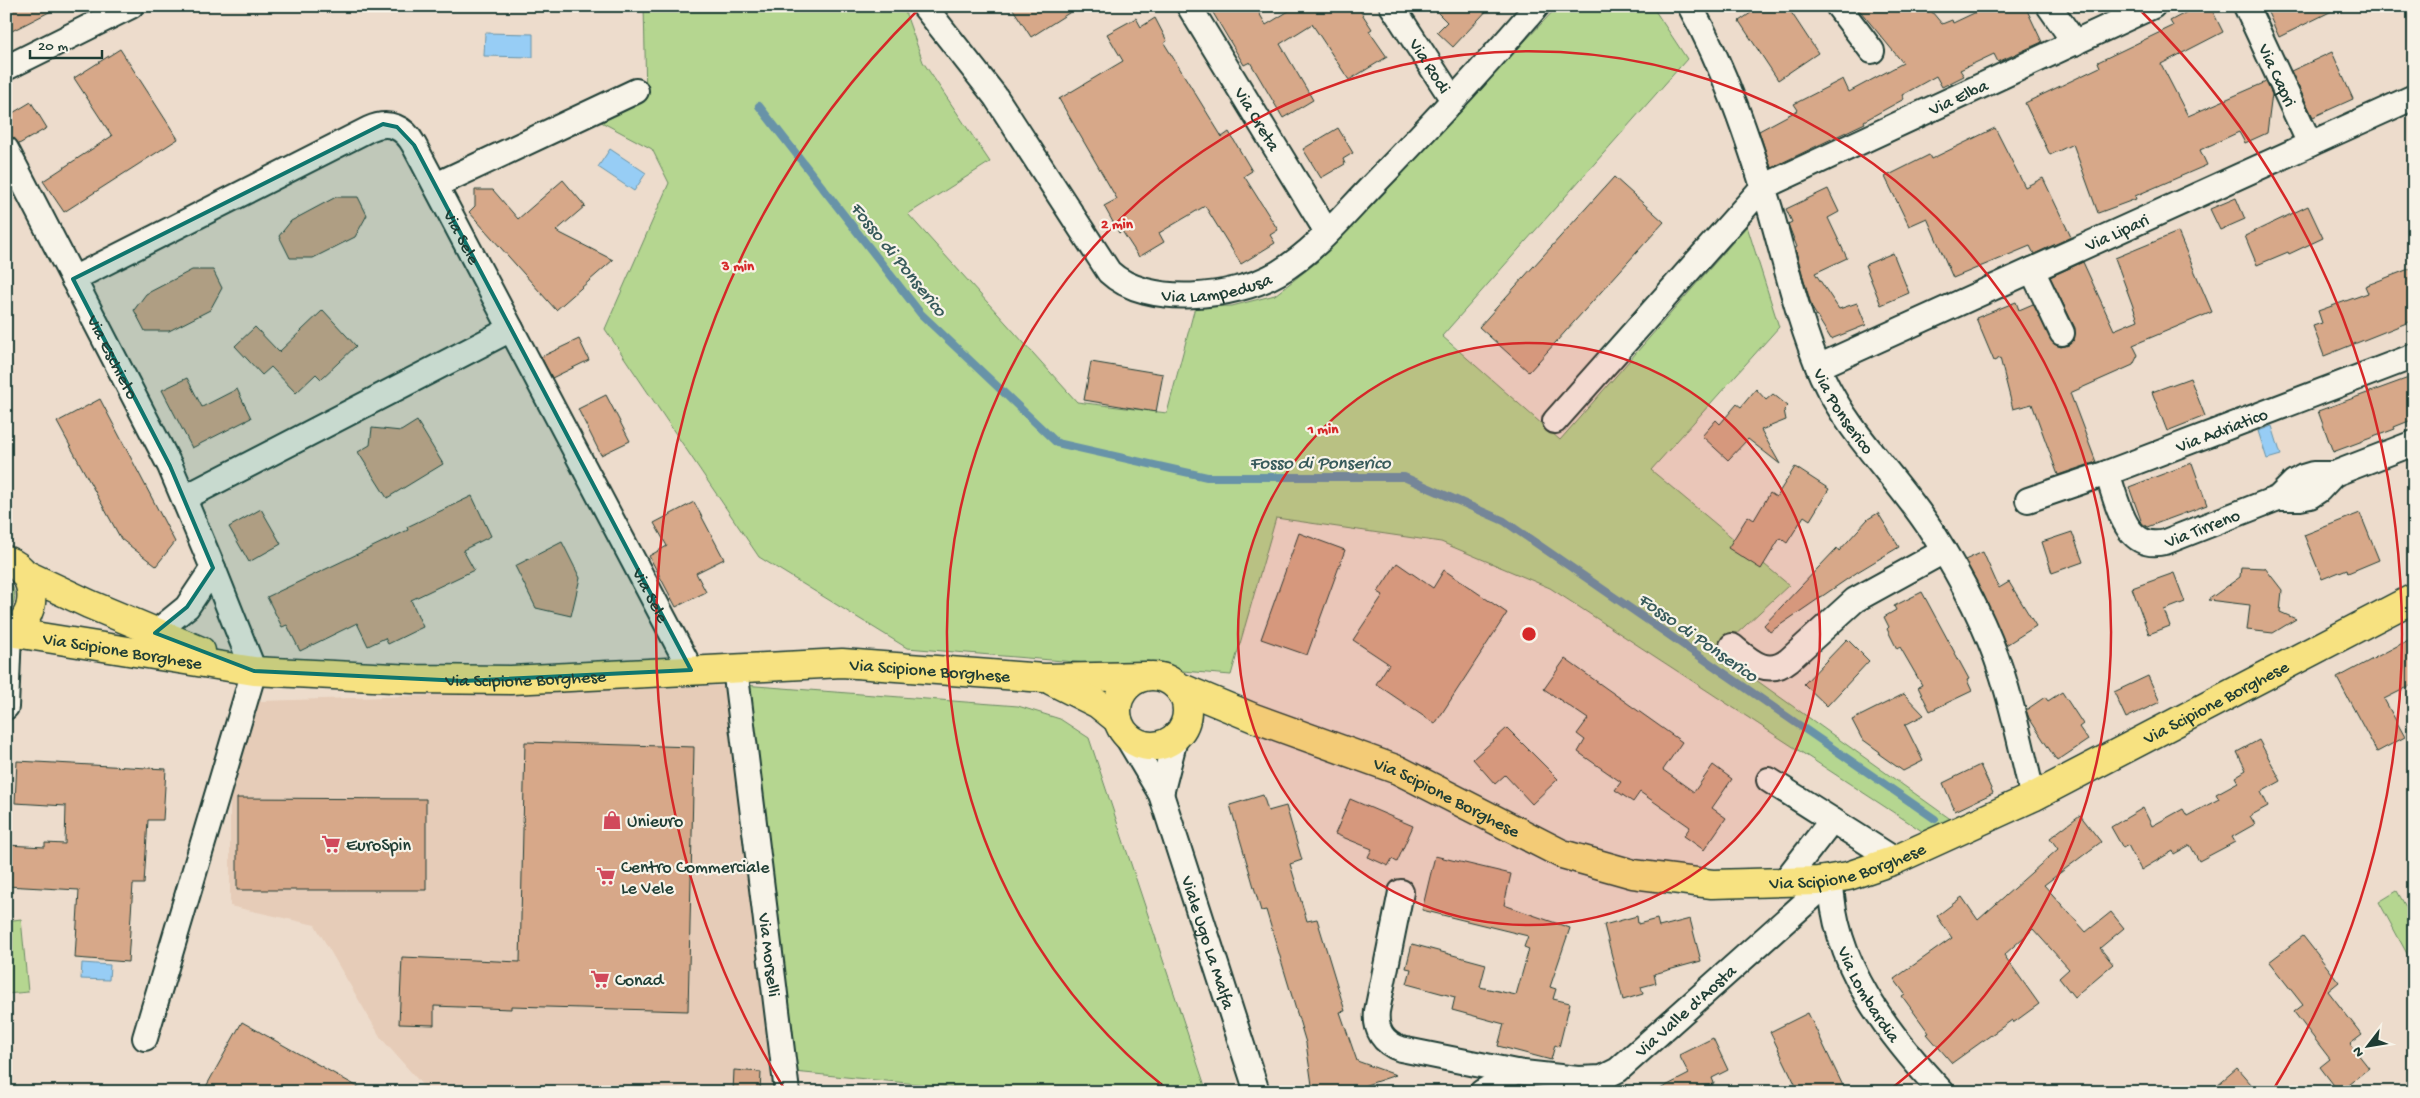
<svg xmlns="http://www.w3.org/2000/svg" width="2420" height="1098" viewBox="0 0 2420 1098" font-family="'Gochi Hand',sans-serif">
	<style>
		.built { fill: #e6ccb8 }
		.green { fill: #b5d690; stroke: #6a8a62 }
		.water { fill: #97cdf5; stroke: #6793a8 }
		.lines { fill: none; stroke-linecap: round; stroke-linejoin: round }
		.stream { stroke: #6793a8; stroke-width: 8 }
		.building { fill: #d7a889; stroke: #1f3d34 }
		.minor-casing { stroke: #1f3d34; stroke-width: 28 }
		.major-casing { stroke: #1f3d34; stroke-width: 31 }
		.minor { stroke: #f7f3e8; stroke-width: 24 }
		.major { stroke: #f7e281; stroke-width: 28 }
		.marked { fill: #0f766e; fill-opacity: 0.2; stroke: #0f766e; stroke-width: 4; stroke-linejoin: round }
		.ring { fill: none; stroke: #d62828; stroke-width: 2.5 }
		.labels { text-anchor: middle; stroke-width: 4.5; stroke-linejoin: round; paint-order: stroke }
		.street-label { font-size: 18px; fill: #1f3d34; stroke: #f7f3e8 }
		.poi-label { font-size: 18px; fill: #1f3d34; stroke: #f7f3e8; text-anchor: start }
		.water-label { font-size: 19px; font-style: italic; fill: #375a5b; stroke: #f7f3e8 }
		.centre { fill: #d62828; stroke: #f7f3e8; stroke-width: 2.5 }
		.ring-label { font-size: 15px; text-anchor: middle; font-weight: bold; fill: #d62828; stroke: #f7f3e8; stroke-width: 4.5; stroke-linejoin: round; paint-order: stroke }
	</style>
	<rect width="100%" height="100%" fill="#eddccc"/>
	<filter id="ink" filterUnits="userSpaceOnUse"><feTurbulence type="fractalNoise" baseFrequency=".02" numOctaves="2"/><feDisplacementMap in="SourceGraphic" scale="10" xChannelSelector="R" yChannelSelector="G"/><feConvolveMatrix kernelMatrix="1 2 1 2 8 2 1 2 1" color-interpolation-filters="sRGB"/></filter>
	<g filter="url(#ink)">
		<!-- built -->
		<path class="built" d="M743,685L797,1092H433L425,1088L381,1038L315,925L230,906V702Z"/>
		<!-- green -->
		<path class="green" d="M644,6H903L923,62L990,162L908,214L1077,402L1167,413L1195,307L1232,306L1275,295L1317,262L1558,6H1652L1687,59L1442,336L1560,440L1747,226L1779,327L1651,470L1789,585L1717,652L1956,823L1925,833L1550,588L1441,542L1276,518L1231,675L907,648L759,557L605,329L669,183L652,149L592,117L646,96Z
			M6,579C18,589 17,604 6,614Z
			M743,685L1018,706L1060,719L1089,738L1207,1092H1000L794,1072Z
			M2397,891L2414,921V960L2411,961L2379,902Z
			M21,919L28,992L6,994V921Z"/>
		<!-- water -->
		<path class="water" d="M485,33L533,34V57L484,56Z
			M610,149L646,173L634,191L598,167Z
			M2272,426L2281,455L2267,459L2258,431Z
			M82,963L110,965L109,980L81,979Z"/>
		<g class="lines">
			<!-- stream -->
			<path class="stream" d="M759,106L921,314L1057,443L1207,477H1404L1504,521L1935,819"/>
		</g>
		<!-- building -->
		<path class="building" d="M6,6H61L6,34Z
			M1011,6H1080L1031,37Z
			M1209,6H1255L1266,25L1297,6H1357L1372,29L1369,31L1387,57L1349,80L1312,24L1280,44L1313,100L1283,118L1250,62L1244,65Z
			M1431,6H1491L1453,47L1437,32L1447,22Z
			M1761,6H1787L1818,53L1778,80L1739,21Z
			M1856,6H1927L1942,24L1952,20L1953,23L1989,6H2025L2042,42L1998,62L1994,54L1960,70L1964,76L1942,87L1936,76L1902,95L1904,99L1864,121L1865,123L1771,168L1759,131L1798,110L1794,104L1843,79L1849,92L1903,63Z
			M2198,6H2210L2223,32L2161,64L2188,116L2266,82L2272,94L2267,133L2245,143L2239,132L2200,150L2207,165L2135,196L2136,199L2098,213L2073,144L2050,155L2025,103L2100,67L2098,62L2173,26L2170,21Z
			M2265,6H2342L2279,37Z
			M1136,18L1141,27L1155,18L1167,41L1164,43L1222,137L1229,132L1252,171L1244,176L1278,230L1270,235L1275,243L1241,264L1205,206L1159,233L1164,242L1139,257L1122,231L1119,233L1104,206L1117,199L1059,99L1123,61L1107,34Z
			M120,49L178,139L64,212L43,181L112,136L74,78Z
			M2332,52L2353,99L2313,117L2291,71Z
			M31,102L47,128L19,144L14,138L6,135V117Z
			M1338,128L1353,153L1343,159L1345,164L1321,178L1303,149Z
			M1995,128L2025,187L2043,178L2071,237L2034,254L2030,246L1953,278L1927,218L1909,226L1885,177L1929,155L1931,159Z
			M1614,177L1664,222L1529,372L1479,327Z
			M563,180L585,206L556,231L613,260L556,310L469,212L475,206V190H493L518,219Z
			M1828,189L1839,212L1828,218L1847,258L1815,273L1839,309L1857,303L1866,325L1831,339L1812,308L1795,248L1797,247L1788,224L1792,222L1786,209Z
			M336,197H358L367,215L355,237L313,258H290L279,236L291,221Z
			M2236,198L2245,219L2220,230L2210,209Z
			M2308,206L2323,238L2289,254L2288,252L2257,265L2245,236Z
			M2178,232L2212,312L2133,345L2138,355L2133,365L2070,393L2096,462L2058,475L2032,404L2013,409L2000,358L1994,361L1976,318L2016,302L2019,310L2033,304L2054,344L2061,347L2068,345L2074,340L2075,328L2050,277L2083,262L2114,330L2138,320L2115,258Z
			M1893,253L1909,293L1881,305L1865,265Z
			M2414,267V320L2324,356L2313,326L2322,323L2318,311L2368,293L2365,286Z
			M192,270H213L222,288L210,310L169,331H145L134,310L146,294Z
			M323,310L356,346L321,379L316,374L296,393L271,367L262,375L235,346L255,327L279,352Z
			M579,339L589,360L552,378L541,357Z
			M1091,362L1163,374L1156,412L1084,400Z
			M2414,376V419L2394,427L2395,429L2333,452L2318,411Z
			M187,378L202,407L237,389L251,418L192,448L162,390Z
			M2190,378L2205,416L2167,431L2152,392Z
			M1756,389L1766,400L1773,394L1788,406L1784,410L1786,420L1761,430L1780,464L1748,439L1728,460L1702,436L1716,420L1720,424L1737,404L1741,407Z
			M606,395L630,441L601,455L578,409Z
			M100,399L175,542L156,566L121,539L57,422Z
			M417,421L443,464L387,498L358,452L370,445L372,428L401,431Z
			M2192,463L2207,505L2147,527L2142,523L2129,487Z
			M1795,467L1829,489L1810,520L1804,516L1787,543L1780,538L1761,569L1728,548L1748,516L1754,520L1770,493L1776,497Z
			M472,496L491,536L463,550L474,570L411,600L423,627L388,644L385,638L368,646L357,623L300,651L287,625L282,627L267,597L408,530L407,527Z
			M694,502L724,559L696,573L706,592L676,607L649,556L667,546L654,523Z
			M261,509L281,544L249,562L229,527Z
			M1878,513L1899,547L1859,571L1770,632L1764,625L1837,548L1839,551L1868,519Z
			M2360,513L2379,560L2348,573L2347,569L2322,579L2304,535Z
			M2072,532L2083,562L2052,573L2042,542Z
			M1299,533L1345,550L1307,655L1261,639Z
			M562,542L580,578L571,616L536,608L515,566Z
			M1983,552L1999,588L2009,582L2036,626L2006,645L1984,595L1965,560Z
			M1397,563L1433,588L1444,570L1507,613L1435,724L1376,684L1389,664L1353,640L1383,595L1378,592Z
			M2241,567L2265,568L2282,590L2280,612L2296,619L2273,633L2247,630L2250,605L2208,600L2240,577Z
			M2174,573L2185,602L2164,610L2170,626L2149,634L2132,588Z
			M1922,592L1969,679L1967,680L1972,691L1930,711L1918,687L1922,685L1900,647L1897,649L1887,629L1889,627L1884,617L1896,610L1894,606Z
			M2414,637V684L2384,699L2405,737L2377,752L2337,678Z
			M1847,639L1869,661L1827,706L1804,684Z
			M1565,659L1682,742L1663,770L1694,792L1713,765L1732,779L1712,808L1726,818L1704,850L1684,836L1690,827L1640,792L1633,802L1615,790L1621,782L1578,752L1585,740L1577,734L1588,719L1544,689Z
			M2148,676L2160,702L2126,718L2114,692Z
			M2062,692L2083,724L2079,727L2088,740L2057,761L2029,718L2026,710L2045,697L2048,701Z
			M1904,694L1924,715L1905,725L1923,761L1903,771L1879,754L1880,752L1862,739L1852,720Z
			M1507,728L1558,779L1532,804L1505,775L1495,784L1473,759Z
			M2259,740L2281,781L2261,792L2268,806L2250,816L2255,824L2232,837L2235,842L2199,861L2190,845L2174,854L2173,851L2141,870L2128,845L2123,848L2111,827L2143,808L2152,826L2183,809L2187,816L2219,799L2216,794L2238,782L2235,777L2246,770L2237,752Z
			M525,742L694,747L688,1011L511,1006V1009L434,1006V1025L399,1024L402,957L520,962Z
			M17,761L166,769L163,820H148L144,884H133L128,962L75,958L79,890L6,886V845L45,847V843L65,844L66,806L15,803Z
			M1980,765L1993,793L1955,811L1943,783Z
			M1263,795L1268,811L1286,806L1302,860L1290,864L1307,921L1317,919L1345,1011L1340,1012L1357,1061L1396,1075L1360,1087L1362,1092H1313L1306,1043L1266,910L1261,911L1230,805Z
			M237,798L426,799V890H237Z
			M1350,799L1413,826L1397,862L1392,859L1388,866L1368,857L1372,849L1335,834Z
			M2080,815L2101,842L2044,885L2086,932L2111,912L2124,928L2100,948L2113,964L2074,997L2059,978L2069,969L2033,929L2004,955L2039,1004L2013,1023L2012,1020L1952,1063L1927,1034L1929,1033L1902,996L1905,994L1894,979L1952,938L1937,916L1962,897L1978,920L2058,849L2050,838Z
			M1435,856L1511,874L1504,905L1570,928L1550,987L1556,989L1553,999L1570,1003L1559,1047L1555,1045L1551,1060L1498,1046L1504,1024L1452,1010L1455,997L1407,984L1411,969L1406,968L1412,944L1486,964L1480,987L1516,995L1529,949L1524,947L1528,936L1422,910Z
			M1637,916L1638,924L1657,919L1659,927L1690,919L1701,961L1654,974L1656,983L1641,987L1643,994L1623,1000L1604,925Z
			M2303,936L2339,982L2328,991L2362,1035L2350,1044L2369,1068L2339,1092L2320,1067L2330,1059L2294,1012L2303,1005L2269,962Z
			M1808,1013L1846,1092H1799L1770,1032Z
			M242,1022L367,1092H203Z
			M1713,1038L1728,1070L1712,1078L1714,1083L1697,1092H1654L1689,1074L1679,1055Z
			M2237,1068L2258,1092H2209Z
			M734,1070L761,1072L760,1092H733Z"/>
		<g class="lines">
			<!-- minor casing -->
			<g class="minor-casing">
				<g id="minor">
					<path id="s1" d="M924,6L995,96L1109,272C1147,308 1235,298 1278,273C1315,251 1343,216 1373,185C1429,127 1484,68 1537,6"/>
					<path id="s2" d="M1189,6L1327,232"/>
					<path id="s3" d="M1392,6L1453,100"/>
					<path id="s4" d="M1690,6C1725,69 1749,141 1770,209C1786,265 1799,323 1822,376C1849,435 1899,479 1933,533C1961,577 1986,624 2002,674C2015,714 2023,756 2033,797"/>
					<path d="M1838,6L1872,51"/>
					<path d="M2049,6L2075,43"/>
					<path id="s5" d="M2246,6L2310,144"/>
					<path d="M6,68L131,6"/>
					<path id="s6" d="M6,149L170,466L213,568"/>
					<path d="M436,185L636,91"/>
					<path d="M2032,270L2062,333"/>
					<path id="s7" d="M73,279L369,129C389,120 404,127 414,145L691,670"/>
					<path id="s8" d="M1818,367L2414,97"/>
					<path id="s9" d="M1555,421L1763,187L2153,6"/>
					<path id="s10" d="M2107,473C2118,502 2124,552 2165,542L2278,498L2294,482L2303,477L2313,474H2334"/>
					<path d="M184,498L511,329"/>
					<path d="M2278,498H2300L2310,496L2319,490L2334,474L2414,443"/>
					<path id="s11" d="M2028,500L2107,473L2414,356"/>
					<path d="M1732,646C1749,660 1767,678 1789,660L1855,600L1944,551"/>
					<path id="s12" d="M735,668L787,1092"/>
					<path d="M6,707L9,632"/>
					<path id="s13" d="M1127,737L1161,794L1257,1092"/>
					<path d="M1769,780L1895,860"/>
					<path d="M1161,794L1175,739"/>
					<path id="s14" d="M1831,880C1833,964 1887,1033 1942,1092"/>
					<path d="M1784,882L1832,820"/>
					<path id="s15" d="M1401,892L1377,1011C1375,1030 1383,1043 1401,1049L1516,1072L1578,1079L1602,1078L1618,1070L1831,880"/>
					<path d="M145,1038L254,671L213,568L187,607L155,633"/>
					<path d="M1482,1092L1516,1072"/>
				</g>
			</g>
			<!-- major casing -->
			<g class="major-casing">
				<g id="major">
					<path d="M6,560C40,572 40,621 6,633"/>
					<path d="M25,574L89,604L201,651"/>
					<path id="s16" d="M9,632L254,671L413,679L511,680L842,663L1044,678L1146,676"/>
					<circle cx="1152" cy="711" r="35"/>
					<path d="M1052,681L1098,704L1118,720"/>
					<path id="s17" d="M1177,686L1254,718L1398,770L1562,854L1633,874L1712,884L1818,881L1848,876L1895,860L2033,797L2414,598"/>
				</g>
			</g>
			<!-- minor -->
			<use href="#minor" class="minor"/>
			<!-- major -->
			<use href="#major" class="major"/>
		</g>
	</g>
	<!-- marked area -->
	<path class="marked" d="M383,124L397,127L414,145L691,670L463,681L254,671L155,633L187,607L213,568L170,466L73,279Z"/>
	<!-- distance rings -->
	<circle cx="1529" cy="634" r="291" fill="#d62828" fill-opacity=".12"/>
	<g class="ring">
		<circle cx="1529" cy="634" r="291"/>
		<path d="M1167 1089A582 582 0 1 1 1891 1089"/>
		<path d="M785 1090A873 873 0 0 1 917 11M2141 11A873 873 0 0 1 2273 1090"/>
	</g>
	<!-- icons -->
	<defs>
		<g id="shop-bare" transform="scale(1.5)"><path d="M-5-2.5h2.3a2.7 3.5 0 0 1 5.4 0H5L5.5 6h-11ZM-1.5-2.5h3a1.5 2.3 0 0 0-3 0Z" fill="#d1495b" stroke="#f7f3e8" stroke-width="2.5" paint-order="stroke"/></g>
		<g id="supermarket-bare" transform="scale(1.5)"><path d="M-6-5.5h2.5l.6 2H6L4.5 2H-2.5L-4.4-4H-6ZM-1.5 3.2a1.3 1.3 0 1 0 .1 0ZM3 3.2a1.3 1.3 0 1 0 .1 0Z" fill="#d1495b" stroke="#f7f3e8" stroke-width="2.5" paint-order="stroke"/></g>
	</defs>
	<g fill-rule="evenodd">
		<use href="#shop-bare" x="612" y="820"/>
		<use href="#supermarket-bare" x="331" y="844"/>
		<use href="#supermarket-bare" x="606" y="876"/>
		<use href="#supermarket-bare" x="600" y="979"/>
	</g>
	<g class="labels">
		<!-- street labels -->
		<g class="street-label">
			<text dy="6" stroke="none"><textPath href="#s3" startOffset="71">Via Rodi</textPath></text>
			<text dy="6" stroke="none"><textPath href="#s5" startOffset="76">Via Capri</textPath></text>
			<text dy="6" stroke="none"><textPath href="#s9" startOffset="528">Via Elba</textPath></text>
			<text dy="6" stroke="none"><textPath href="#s2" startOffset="132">Via Creta</textPath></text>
			<text dy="6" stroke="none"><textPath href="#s8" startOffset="328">Via Lipari</textPath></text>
			<text dy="6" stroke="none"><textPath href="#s7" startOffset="489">Via Sele</textPath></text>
			<text dy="6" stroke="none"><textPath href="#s1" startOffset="438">Via Lampedusa</textPath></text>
			<text dy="6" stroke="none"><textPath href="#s6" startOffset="234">Via Eschieto</textPath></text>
			<text dy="6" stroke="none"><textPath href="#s4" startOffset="435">Via Ponserico</textPath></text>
			<text dy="6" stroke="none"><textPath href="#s11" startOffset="206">Via Adriatico</textPath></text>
			<text dy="6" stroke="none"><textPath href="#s10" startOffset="141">Via Tirreno</textPath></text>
			<text dy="6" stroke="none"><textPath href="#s7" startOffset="894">Via Sele</textPath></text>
			<text dy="6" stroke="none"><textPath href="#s16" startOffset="115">Via Scipione Borghese</textPath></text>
			<text dy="6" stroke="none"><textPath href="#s16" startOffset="925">Via Scipione Borghese</textPath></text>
			<text dy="6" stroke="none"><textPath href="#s16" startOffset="520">Via Scipione Borghese</textPath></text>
			<text dy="6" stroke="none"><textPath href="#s17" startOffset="1118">Via Scipione Borghese</textPath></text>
			<text dy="6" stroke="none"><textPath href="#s17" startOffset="292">Via Scipione Borghese</textPath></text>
			<text dy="6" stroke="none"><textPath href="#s17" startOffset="712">Via Scipione Borghese</textPath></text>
			<text dy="6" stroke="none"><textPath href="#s13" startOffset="222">Viale Ugo La Malfa</textPath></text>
			<text dy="6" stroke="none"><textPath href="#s12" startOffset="289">Via Morselli</textPath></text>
			<text dy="6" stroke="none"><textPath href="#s14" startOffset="122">Via Lombardia</textPath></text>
			<text dy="6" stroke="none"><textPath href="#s15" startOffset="482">Via Valle d'Aosta</textPath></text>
		</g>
		<!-- poi labels -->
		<g class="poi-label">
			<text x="627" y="826">Unieuro</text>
			<text x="346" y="850">EuroSpin</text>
			<text x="621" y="872">Centro Commerciale<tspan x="621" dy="21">Le Vele</tspan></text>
			<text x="615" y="985">Conad</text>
		</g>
		<!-- water labels -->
		<g class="water-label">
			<text transform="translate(900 258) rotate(51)" y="7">Fosso di Ponserico</text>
			<text x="1320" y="468">Fosso di Ponserico</text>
			<text transform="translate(1699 636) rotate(35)" y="7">Fosso di Ponserico</text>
		</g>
	</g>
	<circle cx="1529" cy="634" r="8" class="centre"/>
	<g class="ring-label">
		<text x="1117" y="228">2 min</text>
		<text x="738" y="270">3 min</text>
		<text x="1323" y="433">1 min</text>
	</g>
	<!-- margin -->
	<rect width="2420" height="1098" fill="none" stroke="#f7f3e8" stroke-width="25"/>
	<rect x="12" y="12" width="2395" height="1073" fill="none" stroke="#1f3d34" stroke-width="2" filter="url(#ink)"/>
	<!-- north arrow -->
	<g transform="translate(2368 1046) rotate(239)" stroke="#f7f3e8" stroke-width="4" paint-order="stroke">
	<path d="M0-4L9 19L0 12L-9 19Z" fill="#1f3d34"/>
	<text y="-8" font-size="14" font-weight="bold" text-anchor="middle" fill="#1f3d34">N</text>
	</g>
	<!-- scale -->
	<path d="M30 50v8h72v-8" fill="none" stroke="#1f3d34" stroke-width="2.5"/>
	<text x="38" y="50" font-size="15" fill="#1f3d34" stroke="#f7f3e8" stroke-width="4" paint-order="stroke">20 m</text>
</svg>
